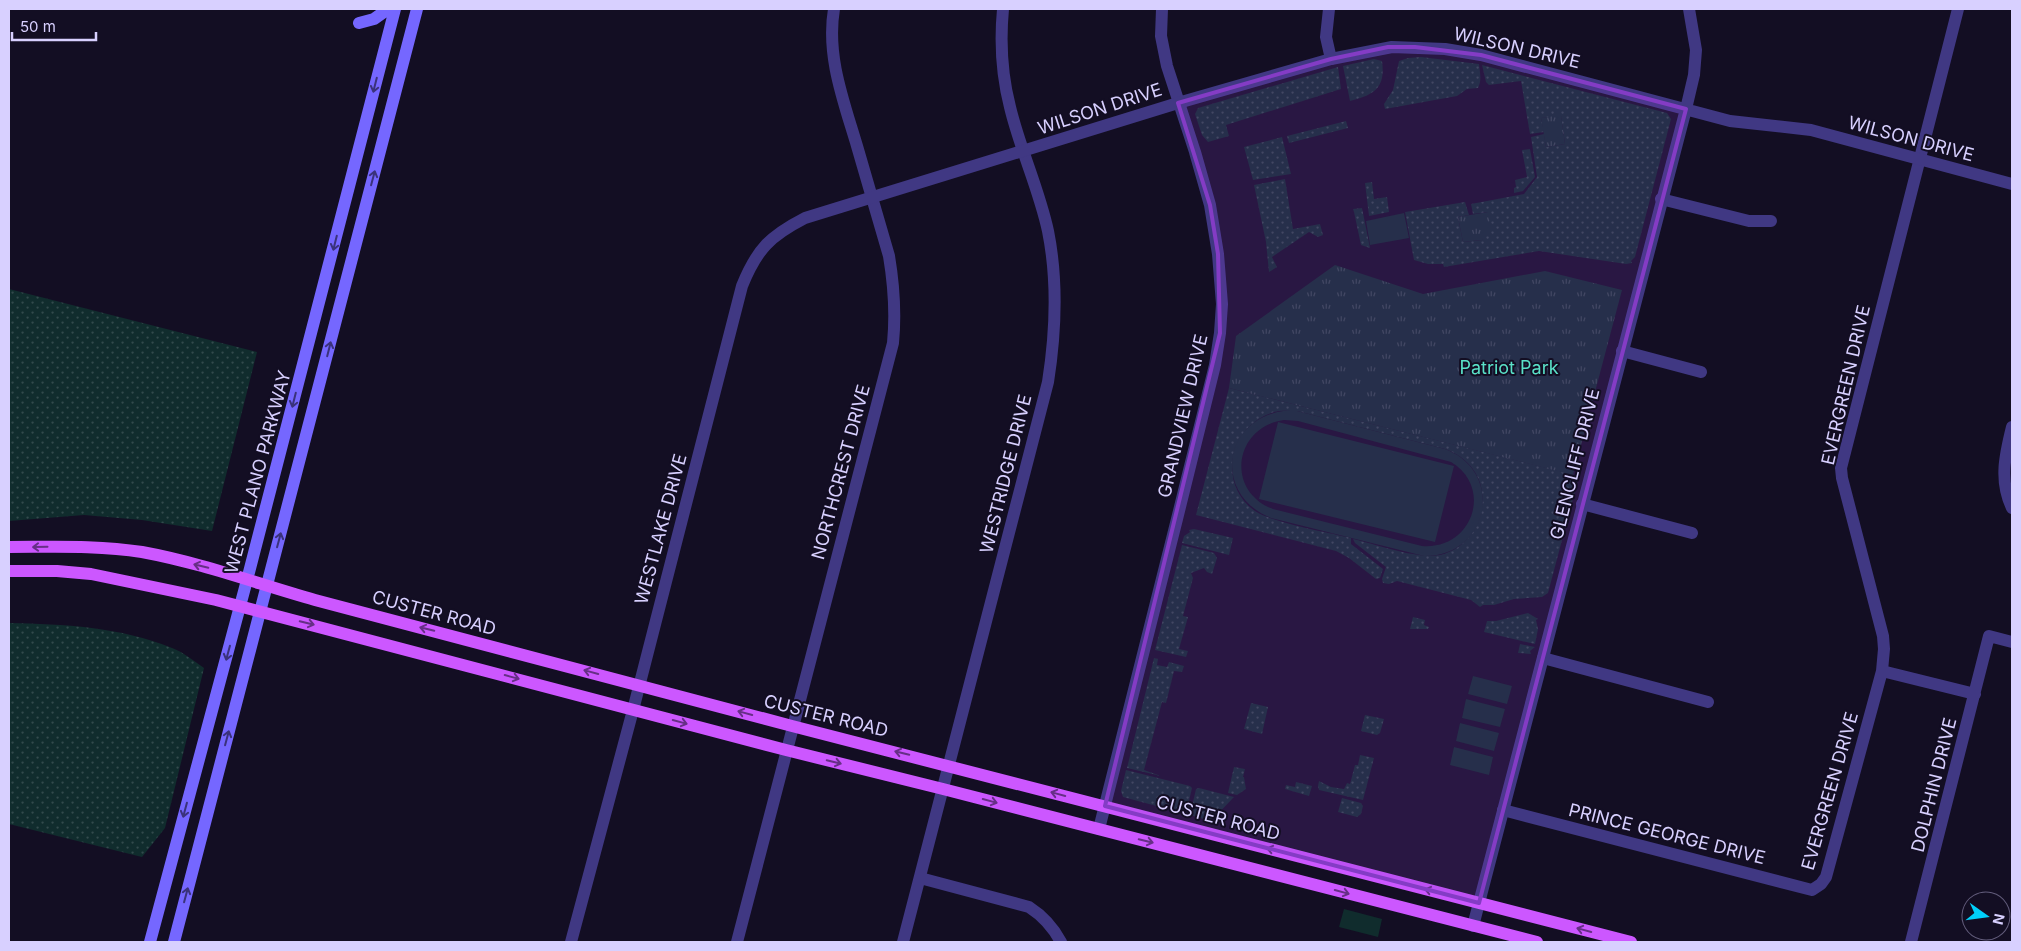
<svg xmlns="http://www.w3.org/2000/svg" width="2021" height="951" viewBox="0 0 2021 951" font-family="Inter,sans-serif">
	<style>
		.grass { fill: url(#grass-dots) }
		.park { fill: url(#park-tufts) }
		.pitch { fill: #102c2d; fill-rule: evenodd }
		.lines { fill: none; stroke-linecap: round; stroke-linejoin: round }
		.minor { stroke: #403883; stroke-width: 12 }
		.tertiary { stroke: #403883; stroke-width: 12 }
		.secondary { stroke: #7567ff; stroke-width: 12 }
		.primary { stroke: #cc57ff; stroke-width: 12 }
		.oneway { stroke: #3a327b }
		.oneway2 { stroke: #662f86 }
		.marked { fill: #843cc5; fill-opacity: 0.2; stroke: #843cc5; stroke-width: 4; stroke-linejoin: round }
		.labels { text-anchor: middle; stroke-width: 4; stroke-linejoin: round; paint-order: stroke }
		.street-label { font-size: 18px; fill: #d8d0ff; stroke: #130e23 }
		.park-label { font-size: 18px; fill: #5ae1c8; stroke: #130e23 }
	</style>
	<defs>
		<pattern id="grass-dots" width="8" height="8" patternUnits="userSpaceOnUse" patternTransform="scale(1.25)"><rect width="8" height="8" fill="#102c2d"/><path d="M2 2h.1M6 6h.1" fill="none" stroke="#324a4c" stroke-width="1.8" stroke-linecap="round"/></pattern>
		<pattern id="park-tufts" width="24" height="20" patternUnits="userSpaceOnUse" patternTransform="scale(1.25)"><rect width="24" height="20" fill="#102c2d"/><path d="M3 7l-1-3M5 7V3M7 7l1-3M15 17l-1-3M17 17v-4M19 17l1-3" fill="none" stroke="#324a4c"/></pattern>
	</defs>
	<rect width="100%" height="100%" fill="#130e23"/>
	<!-- grass -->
	<path class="grass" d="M1421,57L1479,64C1480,73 1482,80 1478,88L1467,89L1457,96L1385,109L1384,104L1393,90L1399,61L1408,58Z
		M1374,59L1382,61C1386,89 1373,95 1350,101L1343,66Z
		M1482,65L1667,113L1671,119L1635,257L1631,261L1632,263L1626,264L1539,251L1444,267L1443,264H1428L1414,260L1405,212L1465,202L1469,215L1458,217L1463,242L1482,240L1488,212L1473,214L1471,204L1524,194L1537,177L1531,137L1544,134L1546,147L1565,144L1561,116L1541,118L1544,132L1530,134L1521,81L1489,85L1486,82Z
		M1338,67L1341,89L1226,125L1229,136L1208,142L1202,135L1195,114L1198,108Z
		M1346,121L1348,128L1289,143L1287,136Z
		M1282,137L1291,174L1253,180L1244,147Z
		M1530,149L1535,177L1523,191L1514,193V188L1516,187L1515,180L1527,177L1522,150Z
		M1285,179L1293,229L1320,224L1323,235L1318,237L1309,232L1272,257L1277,267L1269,272L1266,242L1254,185Z
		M1372,182L1374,199L1387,197L1389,212L1369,216L1365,183Z
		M1362,208L1370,248L1361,245L1354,212L1353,209Z
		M9,289L257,352L212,531L142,520L84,515L9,521Z
		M1229,388L1579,476L1548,593L1542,597L1514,599L1494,605H1483L1480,607L1471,600L1397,581L1389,584L1383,583L1382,579L1386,567L1355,543L1353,539C1379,545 1415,559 1440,555C1453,552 1464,544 1471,534C1493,501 1483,463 1445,449L1297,411C1289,411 1281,410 1274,412C1230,425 1216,483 1255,511C1273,523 1327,532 1351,538V544L1383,569L1380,578L1376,579L1349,558L1336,551L1196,515Z
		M1194,529L1233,538L1229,555L1182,543L1184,536L1190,532L1189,530Z
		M1182,545L1214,553L1217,558L1212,574L1207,572L1204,568L1191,573L1193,578L1183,616L1188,617L1179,649L1188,651L1186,657L1155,650Z
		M1528,613L1538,619L1536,620L1538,629L1535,644L1484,632L1487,621H1496Z
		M1413,617L1425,620L1424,625L1429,627L1428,629H1410Z
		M9,623C63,624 121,627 172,648C183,652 194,661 204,668L165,828L142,857L9,824Z
		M1520,644L1535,647L1530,651L1531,654L1518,653Z
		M1154,658L1158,659L1157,665L1167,667L1169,662L1184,666L1182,672L1174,671L1166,703L1162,702L1144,770L1161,776L1127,768Z
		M1251,703L1268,707L1262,734L1244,729Z
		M1365,715L1384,719L1380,733L1377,735L1361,731Z
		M1360,755L1374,758L1363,800L1319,790L1318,786L1319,781L1331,787L1344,789L1347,783L1350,784L1355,765H1358Z
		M1234,767L1245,769L1243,777H1244L1246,789L1237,795L1228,793Z
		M1126,770L1190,786L1192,788L1186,814L1123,797L1121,791Z
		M1296,782L1312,786L1309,796L1285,789L1286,785L1295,787Z
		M1199,788L1234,797L1213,819L1207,820L1190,815L1196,789Z
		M1342,798L1361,803L1363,806L1361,814L1357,817L1338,812Z"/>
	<!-- park -->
	<path class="park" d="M1561,115L1565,144L1546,147L1541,118Z
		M1488,212L1491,227L1482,240L1463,242L1458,217Z
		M1335,265L1423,294L1545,271L1622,290L1573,475L1229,388L1236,336Z"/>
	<!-- pitch -->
	<path class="pitch" d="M1404,213L1409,238L1370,245L1366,221Z
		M1283,411H1297L1445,449C1506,472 1489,557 1424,556L1271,518C1213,495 1222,420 1283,411ZM1284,420L1298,421L1451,462C1494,488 1472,550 1422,546L1273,509C1225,491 1234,427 1284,420Z
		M1278,422L1454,466L1435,542L1259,499Z
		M1473,676L1512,686L1507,704L1468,694Z
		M1466,699L1505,709L1500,727L1462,718Z
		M1460,723L1499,733L1494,751L1456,741Z
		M1454,747L1493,757L1489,775L1450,765Z
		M1344,909L1382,919L1378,937L1339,927Z"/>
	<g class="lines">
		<!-- minor -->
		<path class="minor" d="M1329,9L1326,37L1331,59
			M1661,199L1749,221H1771
			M1622,351L1701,372
			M2012,427C2005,455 1999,481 2012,508
			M1582,504L1692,533
			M1543,658L1708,702
			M1882,671L1975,694
			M1503,810L1812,890L1821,884L1826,877L1882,671L1884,649L1883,636L1842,478L1841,468L1958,9
			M1099,829L1177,519L1215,365L1220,333L1222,304L1218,254L1210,205L1195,152L1167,66L1161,36L1162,9
			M920,878L1029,907C1043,916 1053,927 1061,942
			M571,942L633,710
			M737,942L893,343C896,312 894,286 889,256C878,219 868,183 857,146C844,102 826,56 834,9
			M903,942L1048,382C1056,331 1058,281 1048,231C1039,189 1020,149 1010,107C1002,76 1000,41 1003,9
			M1911,942L1989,636L2012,642"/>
		<!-- tertiary -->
		<path class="tertiary" d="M633,710L742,286C757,249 770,236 805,218L1178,103L1331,59L1392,47L1445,49L1481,55L1730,121L1811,130L2012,184
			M1473,926L1686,109L1694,75L1696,50L1689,9"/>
		<!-- secondary -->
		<path class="secondary" d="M359,23L374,19L388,9
			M150,942L247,580L395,9
			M174,942L417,9"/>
		<!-- primary -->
		<path class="primary" d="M9,547C53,547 98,545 142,552C202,563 258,584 315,600L792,726L1631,942
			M9,571H57L91,574L216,600L786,750L943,789L1537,942"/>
	</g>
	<!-- one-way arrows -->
	<defs><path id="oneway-shaft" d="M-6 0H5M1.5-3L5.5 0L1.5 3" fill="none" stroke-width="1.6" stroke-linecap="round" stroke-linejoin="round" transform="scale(1.25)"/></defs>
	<g class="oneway">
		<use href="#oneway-shaft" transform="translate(375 85) rotate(104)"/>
		<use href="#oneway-shaft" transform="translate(373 178) rotate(-75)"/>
		<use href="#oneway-shaft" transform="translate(335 243) rotate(104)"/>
		<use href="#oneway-shaft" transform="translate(329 349) rotate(-76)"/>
		<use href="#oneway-shaft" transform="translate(294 400) rotate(104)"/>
		<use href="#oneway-shaft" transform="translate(279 540) rotate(-75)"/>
		<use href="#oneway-shaft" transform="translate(228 653) rotate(105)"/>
		<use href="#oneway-shaft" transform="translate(227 738) rotate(-75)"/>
		<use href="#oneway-shaft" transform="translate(185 810) rotate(105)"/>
		<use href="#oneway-shaft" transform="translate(186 895) rotate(-75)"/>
	</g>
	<g class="oneway2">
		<use href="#oneway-shaft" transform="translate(40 547) rotate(179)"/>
		<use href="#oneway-shaft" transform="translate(201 566) rotate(-167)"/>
		<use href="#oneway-shaft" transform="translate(307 623) rotate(14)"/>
		<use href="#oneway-shaft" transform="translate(427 629) rotate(-166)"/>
		<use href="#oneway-shaft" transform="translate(591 672) rotate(-165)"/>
		<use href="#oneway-shaft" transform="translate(512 677) rotate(15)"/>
		<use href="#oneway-shaft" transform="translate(745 713) rotate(-165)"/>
		<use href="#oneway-shaft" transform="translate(680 722) rotate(15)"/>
		<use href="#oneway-shaft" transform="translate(902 753) rotate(-166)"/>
		<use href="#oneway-shaft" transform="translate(834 762) rotate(14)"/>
		<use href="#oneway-shaft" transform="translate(1058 794) rotate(-165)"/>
		<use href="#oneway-shaft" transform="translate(990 801) rotate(15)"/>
		<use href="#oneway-shaft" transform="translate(1146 841) rotate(14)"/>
		<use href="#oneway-shaft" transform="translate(1274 850) rotate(-166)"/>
		<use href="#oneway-shaft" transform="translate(1432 891) rotate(-166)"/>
		<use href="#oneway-shaft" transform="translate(1342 892) rotate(15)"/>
		<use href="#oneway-shaft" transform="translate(1584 930) rotate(-165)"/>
	</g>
	<!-- marked area -->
	<path class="marked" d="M1388,47H1415L1481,55L1686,109L1479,903L1105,806L1220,333L1218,254L1210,205L1178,103L1331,59Z"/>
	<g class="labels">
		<!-- street labels -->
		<g class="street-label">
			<text transform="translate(1517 48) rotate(13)" y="6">WILSON DRIVE</text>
			<text transform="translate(1100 109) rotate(-18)" y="6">WILSON DRIVE</text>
			<text transform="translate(1911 139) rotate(15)" y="6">WILSON DRIVE</text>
			<text transform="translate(1846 385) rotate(-77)" y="6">EVERGREEN DRIVE</text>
			<text transform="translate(1183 416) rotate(-77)" y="6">GRANDVIEW DRIVE</text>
			<text transform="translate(1575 464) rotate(-76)" y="6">GLENCLIFF DRIVE</text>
			<text transform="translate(258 472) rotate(-75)" y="6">WEST PLANO PARKWAY</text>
			<text transform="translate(841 472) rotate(-75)" y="6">NORTHCREST DRIVE</text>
			<text transform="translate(1006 474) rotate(-76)" y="6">WESTRIDGE DRIVE</text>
			<text transform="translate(661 529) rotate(-75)" y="6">WESTLAKE DRIVE</text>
			<text transform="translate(434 613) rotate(15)" y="6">CUSTER ROAD</text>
			<text transform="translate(826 716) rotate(14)" y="6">CUSTER ROAD</text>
			<text transform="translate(1934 785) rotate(-76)" y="6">DOLPHIN DRIVE</text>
			<text transform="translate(1830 791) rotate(-74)" y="6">EVERGREEN DRIVE</text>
			<text transform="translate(1218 818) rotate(15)" y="6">CUSTER ROAD</text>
			<text transform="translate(1667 834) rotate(14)" y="6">PRINCE GEORGE DRIVE</text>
		</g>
		<!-- park labels -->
		<g class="park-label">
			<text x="1509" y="374">Patriot Park</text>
		</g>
	</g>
	<!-- border -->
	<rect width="2021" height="951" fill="none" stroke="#d8d0ff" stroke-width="20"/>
	<!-- north arrow -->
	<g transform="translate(1986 916) rotate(104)"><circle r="24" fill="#130e23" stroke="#625c7b"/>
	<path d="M0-4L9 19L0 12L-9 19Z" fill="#00d0fb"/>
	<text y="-8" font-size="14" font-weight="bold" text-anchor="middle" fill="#d8d0ff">N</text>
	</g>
	<!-- scale -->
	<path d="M12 32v8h84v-8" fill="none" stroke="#d8d0ff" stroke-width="2.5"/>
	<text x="20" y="32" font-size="15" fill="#d8d0ff" stroke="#130e23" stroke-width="4" paint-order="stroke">50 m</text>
</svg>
